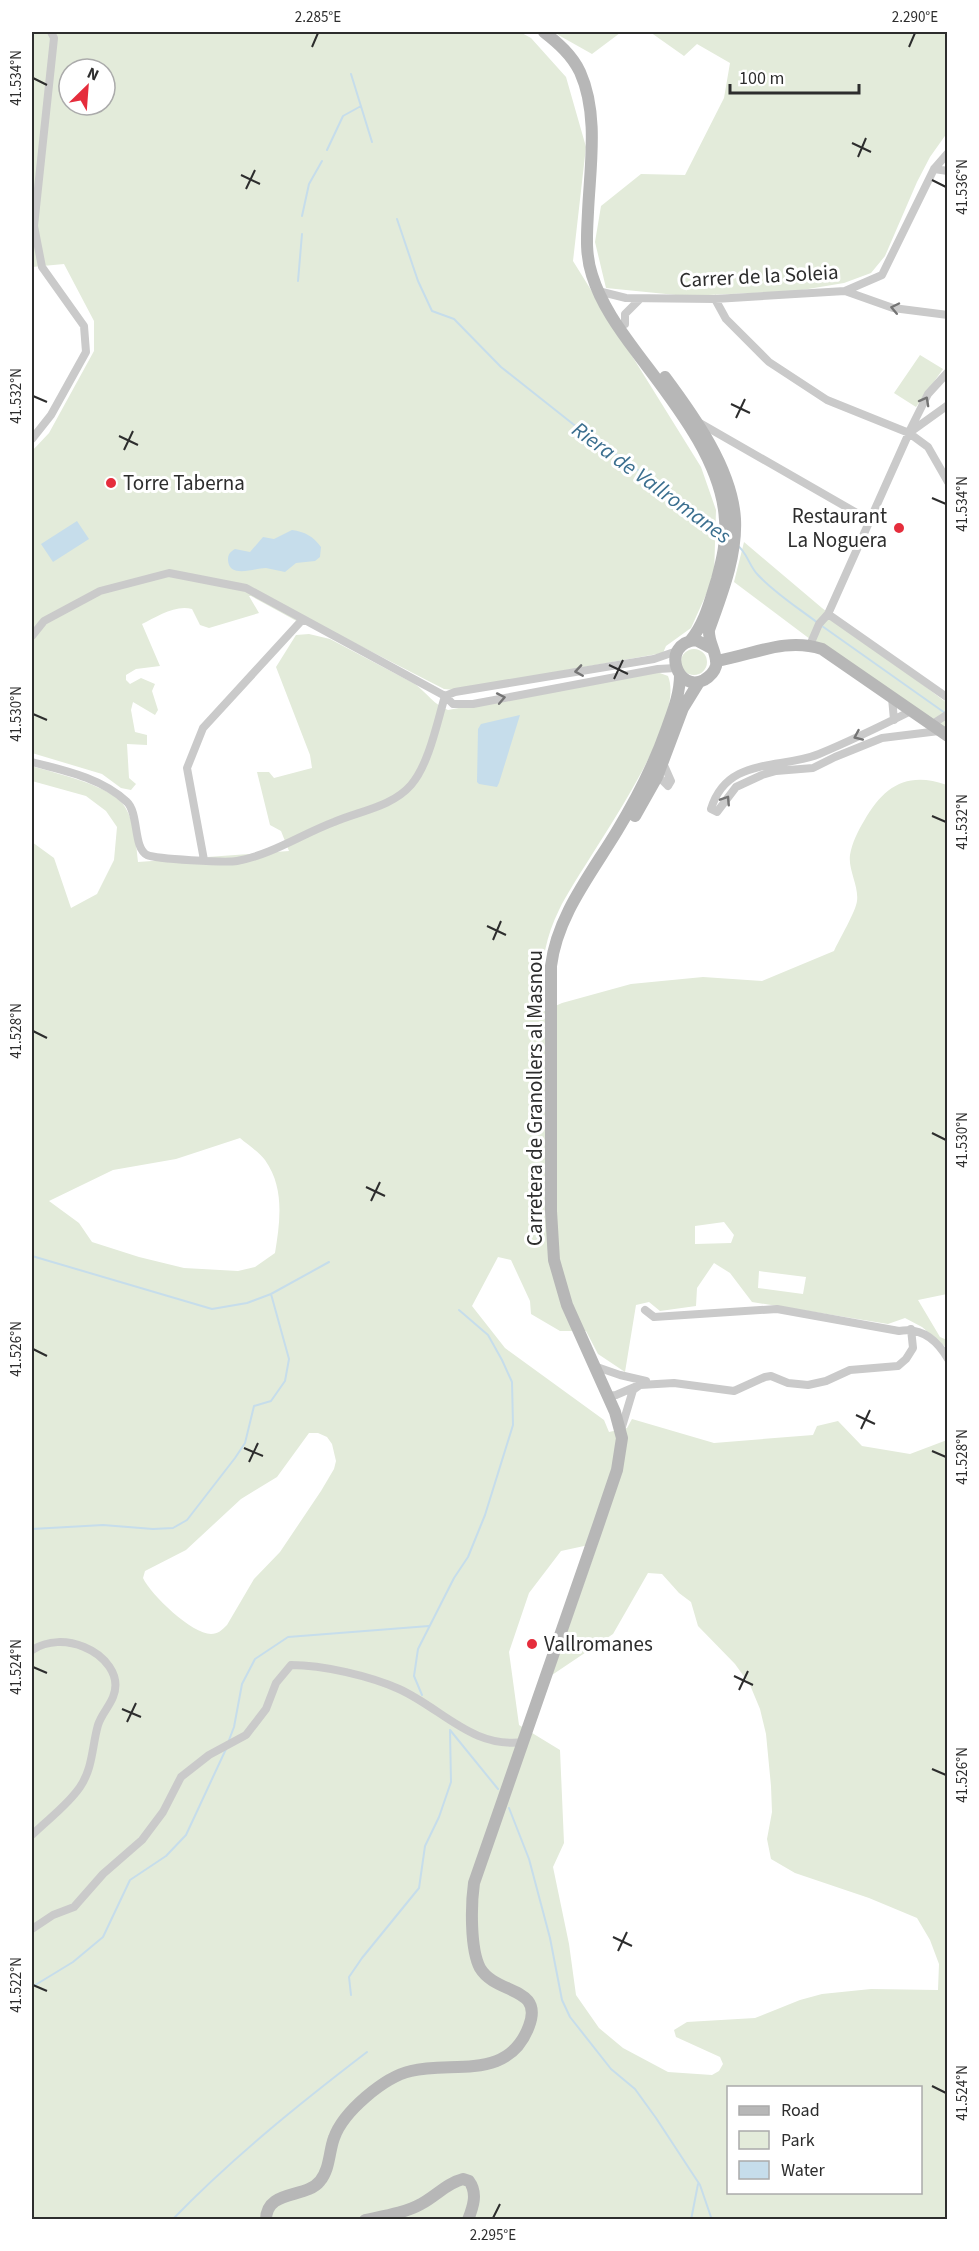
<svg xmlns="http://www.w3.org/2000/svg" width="979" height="2251" viewBox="0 0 979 2251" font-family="'Source Sans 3',sans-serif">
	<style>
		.green { fill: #e3ebda; fill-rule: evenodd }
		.water { fill: #c6ddeb }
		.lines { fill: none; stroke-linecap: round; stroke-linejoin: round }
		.stream { stroke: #c6ddeb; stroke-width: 2 }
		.street { stroke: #cacaca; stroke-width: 8 }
		.secondary { stroke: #b7b7b7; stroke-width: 12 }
		.oneway { stroke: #747474 }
		.ticks { fill: none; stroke: #2d2d2d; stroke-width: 2 }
		.poi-dot { fill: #e52d3c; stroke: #fff; stroke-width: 2 }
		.labels { text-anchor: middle; stroke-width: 6; stroke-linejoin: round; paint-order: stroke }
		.street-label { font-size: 21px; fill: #2d2d2d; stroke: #fff }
		.poi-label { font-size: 21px; fill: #2d2d2d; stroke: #fff; text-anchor: start }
		.water-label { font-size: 22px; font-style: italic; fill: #3b6f8f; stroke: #fff }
		.neatline { fill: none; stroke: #2d2d2d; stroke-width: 2 }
		.ticks-label { font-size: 15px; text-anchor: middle; fill: #2d2d2d }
	</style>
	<rect width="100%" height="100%" fill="#fff"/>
	<!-- green -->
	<path class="green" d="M32,32H520L531,38L566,77L586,147L573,261L701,467L716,510L714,577L691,628L666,646L663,653L455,690L444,689L306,618L302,624L251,596H249L259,613L209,628L200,625L192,609C176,604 156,617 142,624L160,666L136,669L126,675V680L130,684L141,678L155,684L152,691L158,710L155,715L133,702L131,710L135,732L147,735V745L127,744L129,778L136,784L131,790L121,788L102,774L32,753V451L49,433L94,351V321L64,264L32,267ZM69,69H105V105H69Z
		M553,32H629L620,33L592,54Z
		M650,32H947V133L930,157L917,182L885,256L871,273L844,283L796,291L686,296L606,288L595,242L601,206L641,174L685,175L724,98L730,63L697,44L684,56Z
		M920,355L943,369L916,407L894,393Z
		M744,542L822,608L947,703V742L734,582Z
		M309,634L330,639L415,684C427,693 434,705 448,710L649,673L657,672L668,676C688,725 582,862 559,910C543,942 539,977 542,1012L562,1003L631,984L703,977L762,981L834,951C839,940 856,911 857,901C859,886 848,870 850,855C852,843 858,831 864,821C884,786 907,771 947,785V1294L918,1300L940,1337L947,1340V1348L922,1327L905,1318L888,1324L752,1302L730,1273L714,1263L697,1288L696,1306L660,1311L649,1302L636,1305L625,1372L598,1354L586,1331H560L531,1314L530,1301L511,1260L498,1257L472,1306L505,1348L604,1420L609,1432L627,1428L632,1419L714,1443L813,1435L817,1426L838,1421L862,1446L910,1454L947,1440V2219H32V842L54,858L71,908L97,894L114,860L117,827L106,811L86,796L32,781V766C54,773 114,786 125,807C135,823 136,844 138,862L289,851L281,831L270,825L257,772H269L274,778L312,768L310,755L276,667L296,635ZM240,1138C248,1145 259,1152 265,1160C285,1188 280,1222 275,1253L255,1267L238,1271L184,1268L139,1257L92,1242L79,1223L49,1201L113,1170L176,1159ZM724,1222L734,1235L731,1243L695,1244V1226ZM759,1271L806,1277L803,1294L758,1288ZM309,1433H318L327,1437L332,1444L336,1461L334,1469L321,1491L280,1552L254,1579L227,1625C222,1630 218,1634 211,1634C192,1634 151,1595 143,1578L145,1571L186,1550L241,1499L277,1477ZM598,1543L552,1675L613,1634L648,1573L662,1574L679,1593L691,1602L698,1626L735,1664L750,1685L760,1709L766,1734L771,1786L772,1812L767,1839L771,1859L795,1873L869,1898L917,1918L930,1940L939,1964L938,1990L871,1989L822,1994L800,2000L755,2018L687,2022L674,2030L676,2037L720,2057L723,2064L719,2071L712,2075L668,2072L623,2048L599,2028L576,1995L569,1944L553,1867L564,1843L560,1750L519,1725L509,1652L529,1593L561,1551ZM728,2088H920V2192H728Z
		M681 662a13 13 0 1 1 26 0a13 13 0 1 1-26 0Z"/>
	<!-- water -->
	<path class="water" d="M77,521L89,539L53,562L41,544Z
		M292,530C305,532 313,536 321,547L320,557L315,561L296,563L285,572C279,571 272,569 266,568C255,568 229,579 228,560C228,554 230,552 235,549L250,552L263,537L274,539Z
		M520,715L499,783L497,787L479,784L477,782L478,729L481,724Z"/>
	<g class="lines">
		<!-- stream -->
		<path class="stream" d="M351,74L372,142
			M327,150L343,116L361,106
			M302,216L309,184L322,161
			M397,219L418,281L432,311L454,319L501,367L573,424L649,478L686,510L709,522L720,534
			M298,281L302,234
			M737,545C747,552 749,566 758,575C776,594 797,607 818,623
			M822,626L945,713
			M32,1256L212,1309L247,1303L271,1294L329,1262
			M32,1529L103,1525L153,1529L173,1528L187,1520L235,1458L245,1443L254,1406L271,1401L285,1381L289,1359L271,1294
			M422,1695L414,1676L418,1649L454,1578L468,1557L485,1515L513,1425L512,1382L502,1360L488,1335L459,1310
			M450,1730L498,1789
			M229,1740L234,1727L242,1684L255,1659L288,1637L429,1626
			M509,1808L529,1859L550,1938L562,2000L570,2017L611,2069L635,2089L656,2118L700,2185L712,2220
			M32,1987L73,1962L103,1937L130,1880L166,1856L186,1835L226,1749
			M351,1995L349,1977L362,1958L419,1888L425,1846L439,1817L451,1782L450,1730
			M172,2220C232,2158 299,2104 367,2052
			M691,2220L698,2184"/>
		<!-- street -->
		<path class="street" d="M934,169L948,171
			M598,291L626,298L715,299L845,291L882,275L934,169L948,153
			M845,291L893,308L948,315
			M715,299L726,319L769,362L827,400L909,433L928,447L948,482
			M625,324V314L640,299
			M698,422L869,520
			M910,430L928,394L948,372
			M32,439L51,415L86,352L84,326L42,267L34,226L54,38L51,32
			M828,614L948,698
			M32,636L44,621L100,591L169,573L246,588L445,696C437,723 429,764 411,785C392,807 359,811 334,822C302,834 271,855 237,861C226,863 156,859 147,855C133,848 139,813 127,802C102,778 63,770 32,762
			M810,645L819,624L828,614L909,433L948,405
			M676,668L658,669L473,704H453L445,696L455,692L654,659L677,651
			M892,698L894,720
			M911,711C881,726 850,741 819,754C780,770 727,756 711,809L717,812L736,787L762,775L776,771L813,768L835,757L882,738L939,731
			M931,725L948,714
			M663,763L671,781L668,786
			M656,774L668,786
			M204,860L187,768L203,728L303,619
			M645,1310L654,1317L777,1309L899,1331C921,1327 937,1340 948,1359
			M594,1366L620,1375L646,1381
			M608,1396L616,1395L637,1386
			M621,1430L633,1390L640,1385L674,1383L734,1391L765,1377L771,1376L788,1383L808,1385L826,1381L850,1370L898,1366L906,1359L913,1348L911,1329
			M32,1650C48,1640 67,1640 84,1647C104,1655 122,1675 113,1697C109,1707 101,1715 98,1725C92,1746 93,1768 80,1787C67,1806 48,1819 32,1835
			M32,1929L53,1915L74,1907L103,1874L142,1840L163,1812L181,1777L209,1755L246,1735L266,1709L276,1683L291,1665C323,1665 370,1676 399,1689C443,1709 472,1749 524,1742"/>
		<!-- secondary -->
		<path class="secondary" d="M544,32C558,43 572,55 580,72C599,114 590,167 588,212C587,233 585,254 592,275C601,304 619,329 637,353C672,400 722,460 725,520C727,540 722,560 717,579C710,601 705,623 690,641
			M665,377C694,416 732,469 735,519C737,557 721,596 709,630C708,643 718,654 716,666C714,673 709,677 704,680C678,694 659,644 696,640L711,648
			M716,661C753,655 785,637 822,649L948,736
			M635,816L657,777L683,708L699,682
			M266,2220C266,2189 306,2199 320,2181C330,2169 329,2151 334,2138C343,2112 384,2077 411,2071C454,2061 509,2081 529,2026C544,1986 496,1995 480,1968C470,1949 471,1904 474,1883L598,1526L617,1470L622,1438L615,1412L567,1305L554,1260L551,1211V966C557,916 591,874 617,831C637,798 654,765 667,728C673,711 680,694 680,675
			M365,2220C384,2216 405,2213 421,2204C436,2196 447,2183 463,2179L469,2181C478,2193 473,2207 468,2220"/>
	</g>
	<!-- one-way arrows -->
	<defs><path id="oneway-chevron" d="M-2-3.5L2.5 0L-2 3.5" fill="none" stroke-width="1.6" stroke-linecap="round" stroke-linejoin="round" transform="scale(1.5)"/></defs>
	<g class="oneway">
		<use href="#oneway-chevron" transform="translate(895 308) rotate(-168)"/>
		<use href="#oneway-chevron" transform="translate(925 401) rotate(-61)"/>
		<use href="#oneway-chevron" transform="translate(579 671) rotate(171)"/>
		<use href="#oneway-chevron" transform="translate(501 698) rotate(-11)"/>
		<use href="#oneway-chevron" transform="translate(858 736) rotate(156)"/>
		<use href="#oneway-chevron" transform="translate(726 800) rotate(-57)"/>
	</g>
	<!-- ticks -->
	<path class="ticks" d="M312,47L318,33M909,47L915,33M33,78L47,85M852,143L871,152M858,157L866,138M241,175L260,184M932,180L946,187M246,189L255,170M33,396L47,402M731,404L750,413M736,418L745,399M119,436L138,445M124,450L133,431M932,498L946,504M609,665L628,674M614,679L623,660M33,714L47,720M932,816L946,822M487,926L506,935M493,940L501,921M33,1031L47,1038M932,1133L946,1140M366,1187L385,1196M371,1201L380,1182M33,1349L47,1356M856,1415L875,1424M861,1429L870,1410M244,1448L263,1456M932,1451L946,1457M249,1462L258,1443M33,1667L47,1673M734,1676L753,1685M739,1690L748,1671M122,1709L141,1717M127,1722L136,1703M932,1769L946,1775M613,1937L632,1946M618,1951L627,1932M33,1985L47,1991M932,2086L946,2093M493,2218L500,2204"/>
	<!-- markers -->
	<g class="poi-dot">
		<circle cx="111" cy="483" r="6"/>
		<circle cx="899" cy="528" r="6"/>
		<circle cx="532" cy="1644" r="6"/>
	</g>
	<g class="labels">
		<!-- street labels -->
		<g class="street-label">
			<text transform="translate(759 276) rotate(-3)" y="7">Carrer de la Soleia</text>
			<text transform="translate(535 1098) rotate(-90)" y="7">Carretera de Granollers al Masnou</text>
		</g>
		<!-- poi labels -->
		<g class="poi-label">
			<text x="123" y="490">Torre Taberna</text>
			<text x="887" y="523" text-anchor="end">Restaurant<tspan x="887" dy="24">La Noguera</tspan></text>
			<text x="544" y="1651">Vallromanes</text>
		</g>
		<!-- water labels -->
		<g class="water-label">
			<text transform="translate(652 482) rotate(36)" y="8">Riera de Vallromanes</text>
		</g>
	</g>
	<!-- border -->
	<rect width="979" height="2251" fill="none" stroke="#ffffff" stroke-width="66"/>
	<!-- legend -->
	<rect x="727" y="2086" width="195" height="108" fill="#ffffff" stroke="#ababab" stroke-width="1.5"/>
	<rect x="739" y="2106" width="30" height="9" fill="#b7b7b7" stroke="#ababab" stroke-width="1.5"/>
	<text x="781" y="2116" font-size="18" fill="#2d2d2d">Road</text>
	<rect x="739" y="2131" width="30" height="18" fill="#e3ebda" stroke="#ababab" stroke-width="1.5"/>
	<text x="781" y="2146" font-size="18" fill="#2d2d2d">Park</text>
	<rect x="739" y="2161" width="30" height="18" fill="#c6ddeb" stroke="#ababab" stroke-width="1.5"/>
	<text x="781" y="2176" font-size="18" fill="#2d2d2d">Water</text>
	<!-- north arrow -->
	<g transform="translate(87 87) rotate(25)"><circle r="28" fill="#ffffff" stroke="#ababab" stroke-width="1.5"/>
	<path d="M0-4.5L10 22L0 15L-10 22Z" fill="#e52d3c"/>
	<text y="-9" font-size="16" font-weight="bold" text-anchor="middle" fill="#2d2d2d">N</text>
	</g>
	<!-- scale -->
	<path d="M730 84v9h129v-9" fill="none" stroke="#2d2d2d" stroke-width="3"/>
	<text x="739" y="84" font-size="18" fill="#2d2d2d" stroke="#ffffff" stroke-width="4.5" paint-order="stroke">100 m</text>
	<rect x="33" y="33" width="913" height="2185" class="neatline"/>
	<g class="ticks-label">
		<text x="318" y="22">2.285°E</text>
		<text x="915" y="22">2.290°E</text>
		<text transform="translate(16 78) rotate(-90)" y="5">41.534°N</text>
		<text transform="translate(962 187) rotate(-90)" y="5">41.536°N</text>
		<text transform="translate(16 396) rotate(-90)" y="5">41.532°N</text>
		<text transform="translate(962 504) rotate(-90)" y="5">41.534°N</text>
		<text transform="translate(16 714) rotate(-90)" y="5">41.530°N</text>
		<text transform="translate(962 822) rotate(-90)" y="5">41.532°N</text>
		<text transform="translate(16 1031) rotate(-90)" y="5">41.528°N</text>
		<text transform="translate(962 1140) rotate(-90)" y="5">41.530°N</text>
		<text transform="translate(16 1349) rotate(-90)" y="5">41.526°N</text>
		<text transform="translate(962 1457) rotate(-90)" y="5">41.528°N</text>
		<text transform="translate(16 1667) rotate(-90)" y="5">41.524°N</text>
		<text transform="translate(962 1775) rotate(-90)" y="5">41.526°N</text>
		<text transform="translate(16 1985) rotate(-90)" y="5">41.522°N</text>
		<text transform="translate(962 2093) rotate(-90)" y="5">41.524°N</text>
		<text x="493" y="2240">2.295°E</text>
	</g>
</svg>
